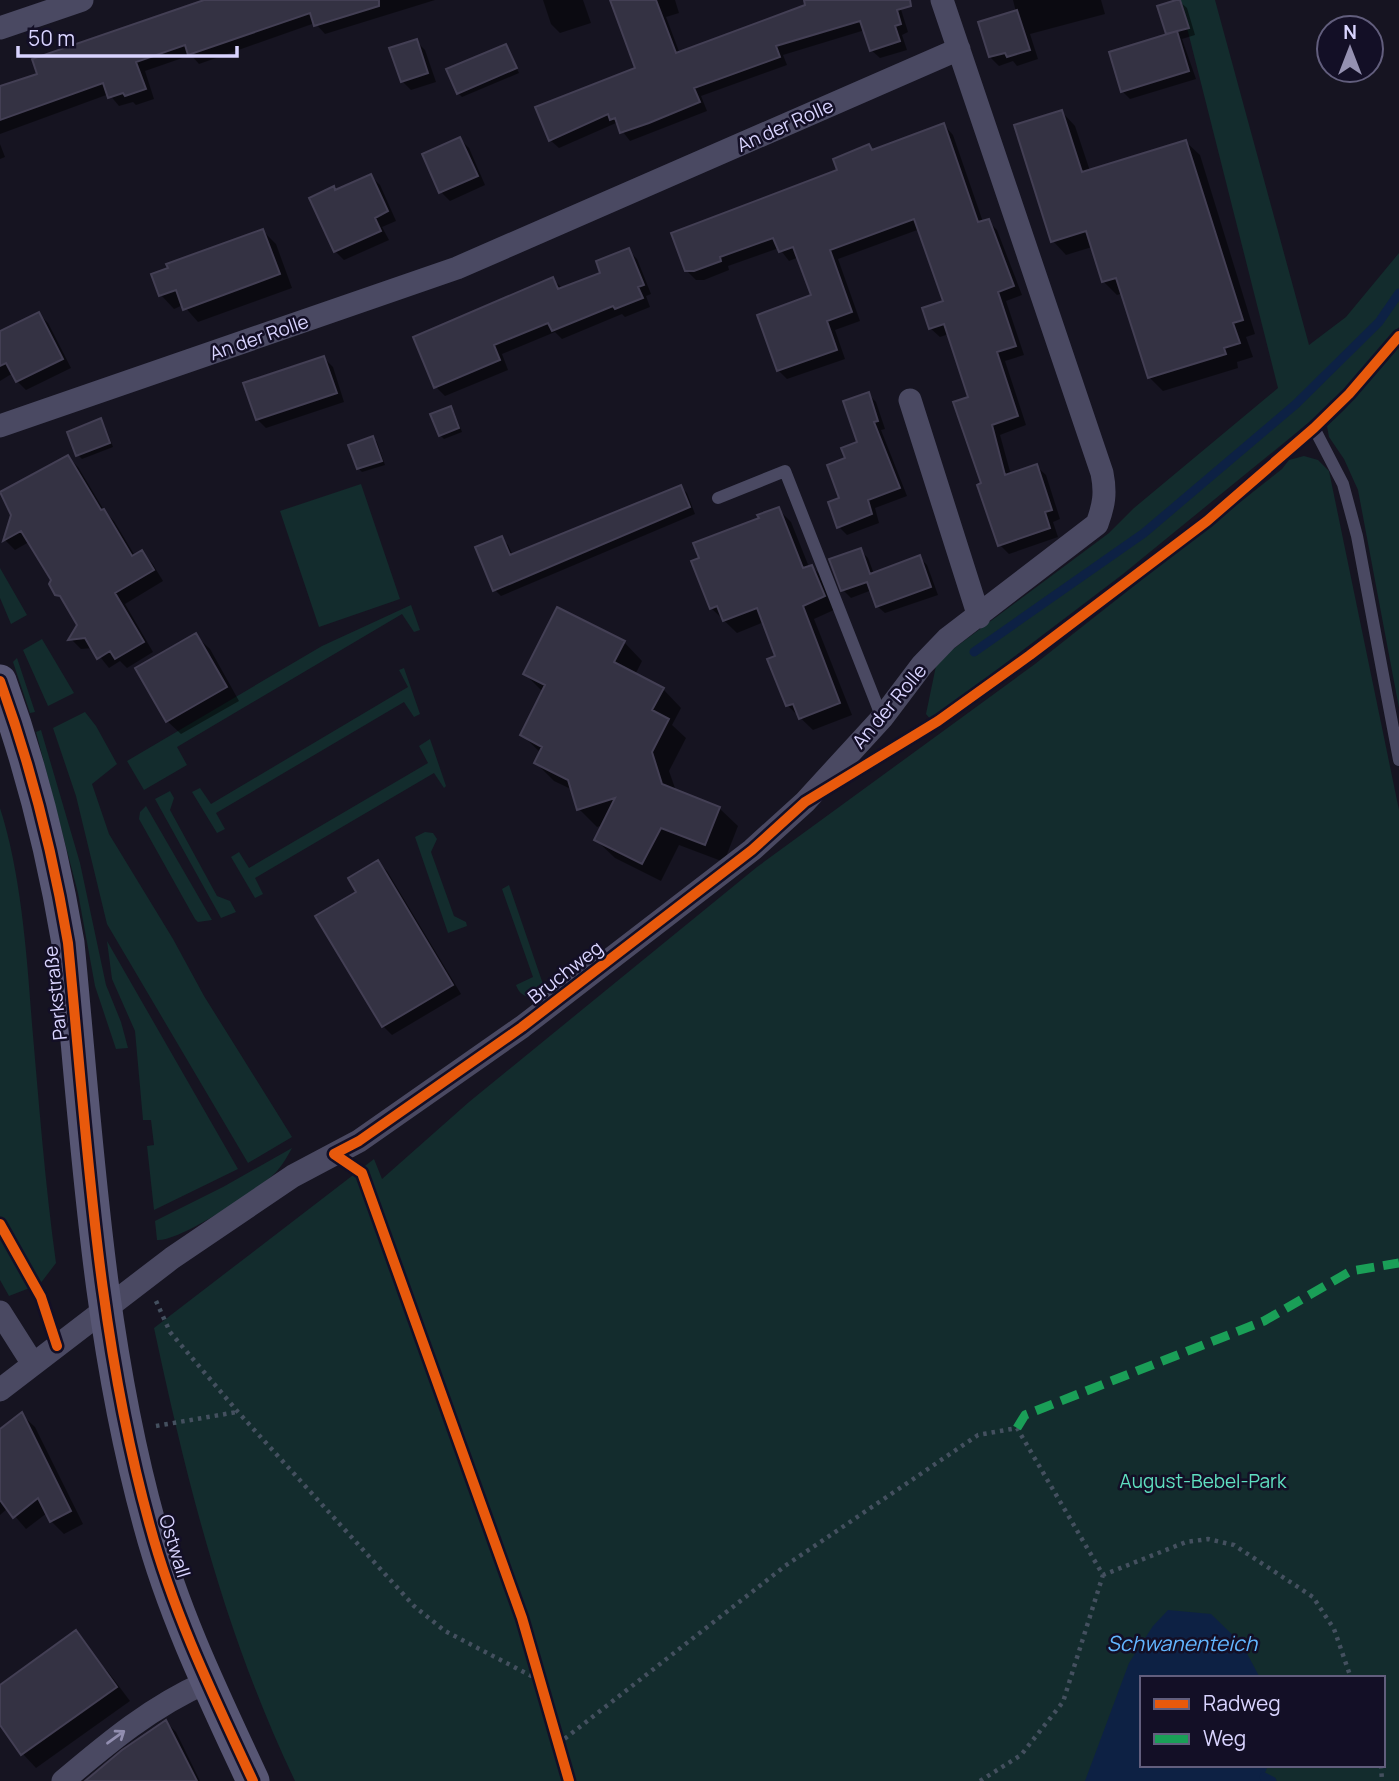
<svg xmlns="http://www.w3.org/2000/svg" width="1399" height="1781" viewBox="0 0 1399 1781" font-family="Manrope,sans-serif">
	<style>
		.green { fill: #132c2d; fill-rule: evenodd }
		.water { fill: #0d2144 }
		.shadow { fill: #0007 }
		.lines { fill: none; stroke-linecap: round; stroke-linejoin: round }
		.stream { stroke: #0d2144; stroke-width: 9 }
		.building { fill: #343243; stroke: #433f54; stroke-width: 2 }
		.path { stroke: #44505f; stroke-width: 4.5; stroke-dasharray: 3.5 5; stroke-linecap: butt }
		.lane { stroke: #4a4962; stroke-width: 12 }
		.street { stroke: #4a4962; stroke-width: 23 }
		.secondary { stroke: #575674; stroke-width: 33 }
		.quiet { stroke: #1a9f57; stroke-width: 9; stroke-dasharray: 18 9; stroke-linecap: butt }
		.cycleway-casing { stroke: #130f26; stroke-width: 15 }
		.cycleway { stroke: #e8590c; stroke-width: 10 }
		.oneway { stroke: #928eb0 }
		.labels { text-anchor: middle; stroke-width: 5; stroke-linejoin: round; paint-order: stroke }
		.street-label { font-size: 19px; fill: #d9d4ff; stroke: #130f26 }
		.park-label { font-size: 19px; fill: #5fe0c0; stroke: #130f26 }
		.water-label { font-size: 21px; font-style: italic; fill: #62b6ff; stroke: #130f26 }
	</style>
	<rect width="100%" height="100%" fill="#161421"/>
	<!-- green -->
	<path class="green" d="M1180,0H1215L1309,345L1346,317L1399,253V327L1364,370L1318,415L1123,574L931,720L926,714L937,661L1109,533L1134,508L1278,388Z
		M1399,347V708L1358,490L1344,459L1329,437L1327,426L1344,410Z
		M1304,456L1318,460L1329,471L1399,810V1781H295C225,1634 188,1487 154,1328L374,1159L382,1179L469,1102L757,867L1035,664L1282,469L1289,460ZM1142,1678H1383V1765H1142Z
		M361,484L400,599L319,627L280,511Z
		M0,568L27,615L11,624L0,598Z
		M411,605L420,630L414,632L402,614L177,747L187,765L144,790L127,761L322,646Z
		M42,639L74,693L48,706L23,650Z
		M17,658L35,712L30,713L13,662Z
		M404,668L420,714L414,717L404,702L216,813L225,829L217,833L192,792L200,788L211,804L408,687L399,670Z
		M85,712L96,726L117,764L92,784L109,834L173,939L204,996L292,1137L248,1163L107,924L76,796L53,728Z
		M41,730L80,863L106,985L121,1022L128,1048L116,1049L95,986L78,893L36,732Z
		M430,739L446,786L444,788L434,773L255,878L263,894L255,898L231,857L239,852L249,868L428,763L419,746Z
		M170,791L174,798L170,810L217,896L230,901L236,912L221,918L155,799Z
		M146,806L212,920L198,922L195,919L139,819L140,812Z
		M0,808C21,873 27,956 32,1024C39,1104 45,1183 56,1263L40,1284L9,1296L0,1280Z
		M425,832L433,833L437,839L431,852L454,916L466,922L467,926L448,933L415,837Z
		M509,885L545,990C535,999 521,1000 516,985L533,977L502,889Z
		M107,941L238,1169L154,1210L147,1146L154,1145L151,1120H143L135,1031L112,979Z
		M292,1148C287,1157 281,1168 273,1175C255,1191 179,1242 157,1240L155,1221L223,1187Z"/>
	<!-- water -->
	<path class="water" d="M1168,1610L1211,1614L1242,1644L1260,1678H1142V1765H1268L1262,1781H1085L1129,1663L1153,1626Z"/>
	<!-- shadow -->
	<path class="shadow" d="M209,0H435L325,34L315,23L199,64L191,55L145,71L154,99L136,105L133,102L119,106L109,94L0,134V88L39,75Z
		M543,0H583L591,23L560,33L551,24Z
		M629,0H675L679,13L666,17L680,54L807,6L805,0H898L908,32L902,35L907,50L880,58L871,50L865,30L783,55L787,65L701,96L707,111L630,141L616,123L559,148L550,140L638,69Z
		M1013,0H1101L1105,14L1030,34L1038,59L1017,66L1013,61L999,66L990,57L1016,12Z
		M1179,1L1187,8L1195,35L1182,39L1196,79L1130,99L1122,91L1170,35L1168,33Z
		M416,41L425,50L436,82L411,90L402,81Z
		M506,46L519,73L462,97L458,93Z
		M1062,112L1075,126L1090,171L1186,142L1200,155L1255,334L1246,337L1253,357L1237,362L1238,368L1163,391L1149,377L1123,293L1117,295L1103,281L1092,247L1066,255L1053,241Z
		M944,125L953,135L983,222L988,221L997,230L1022,295L1006,301L1024,355L1005,361L1026,425L1000,435L1011,475L1036,466L1046,475L1060,519L1053,522L1058,537L1009,554L1000,545L983,484L970,398L949,334L940,337L930,328L945,302L920,229L838,259L860,321L835,330L845,359L787,379L778,370L813,296L799,257L789,261L779,248L728,266L729,270L704,280H696L686,270L839,171L869,147L873,151Z
		M460,139L469,148L485,185L450,201L441,192Z
		M0,144L5,157L0,159Z
		M371,176L380,185L396,221L382,227L389,240L344,260L335,251L336,192Z
		M263,231L276,244L292,288L198,322L183,305L174,309L161,295L153,275Z
		M628,250L637,259L651,294L646,296L650,307L625,317L622,314L562,339L555,332L502,354L508,370L445,396L436,387L415,337L553,279L563,289L603,274Z
		M39,314L48,323L71,368L26,390L17,381L13,373L0,381V333Z
		M324,358L333,367L344,402L266,428L257,419Z
		M868,394L876,402L885,429L881,430L907,496L875,508L879,523L847,535L839,527L841,499L847,459L859,443Z
		M450,408L454,412L462,432L444,439L440,435Z
		M100,420L104,424L113,447L82,459L78,455L69,433Z
		M373,438L377,442L385,465L362,472L358,468Z
		M68,457L78,467L105,512L114,521L135,556L142,552L152,563L163,581L125,604L153,652L127,668L120,661L109,668L93,648L81,649L71,639L79,625L68,605L56,594L53,580L29,542L15,550L5,540L13,515L1,494Z
		M681,487L687,493L695,514L501,596L495,590L501,538L508,545L513,556Z
		M778,509L791,522L809,567H812L825,579L836,609L814,619L852,715L813,730L787,705L777,657L764,622L737,633L711,608L761,519Z
		M860,550L868,558L874,574L919,557L927,565L938,595L885,613L877,606L872,590L851,598L843,590Z
		M196,636L210,649L239,701L181,734L167,721Z
		M624,642L642,661L635,675L663,689L681,708L672,725L686,738L669,771L676,791L719,808L738,826L724,862L679,845L661,881L615,858L596,840L604,825L597,827L579,809L573,790L554,781L536,763L541,753L522,735L544,693L525,674Z
		M378,862L387,871L461,994L392,1035L383,1026L317,916L358,892Z
		M22,1415L35,1427L83,1524L64,1534L51,1521L47,1513L26,1529L8,1508L0,1515V1431Z
		M96,1659L109,1673L130,1701L36,1768L23,1754L0,1723V1687Z
		M166,1722L176,1732L200,1781H88Z"/>
	<g class="lines">
		<!-- stream -->
		<path class="stream" d="M974,652L1144,533L1296,404L1379,322L1399,293
			M1264,1777L1272,1781"/>
	</g>
	<!-- building -->
	<path class="building" d="M204,0H379V6L314,26L310,13L188,55L185,45L136,62L146,89L125,96L123,93L108,98L103,83L0,120V86L37,74L32,59Z
		M610,0H656L676,53L805,5L804,0H910L911,6L897,10L901,24L895,26L900,41L870,51L860,21L776,46L780,57L694,88L700,102L649,123L620,133L615,118L610,120L608,114L549,141L535,107L635,68Z
		M1176,0H1180L1189,28L1166,34L1157,6Z
		M1017,10L1030,50L1007,57L1005,53L989,57L978,22Z
		M1177,31L1189,71L1121,92L1109,52Z
		M417,39L428,73L401,82L389,48Z
		M506,44L517,68L457,94L446,69Z
		M1062,110L1082,172L1186,140L1243,320L1233,323L1240,343L1224,348L1226,354L1148,378L1116,278L1102,282L1086,231L1051,242L1014,125Z
		M944,123L978,222L989,219L1014,286L998,292L1016,346L997,352L1018,416L992,425L1005,475L1037,464L1052,510L1045,512L1050,528L998,546L977,485L981,483L953,402L968,397L944,324L929,329L922,308L943,301L914,219L830,250L852,312L827,321L837,350L777,371L757,315L811,295L793,247L779,252L773,238L720,257L721,261L694,271H685L671,233L837,170L833,159L869,144L872,150Z
		M460,137L478,176L439,193L422,154Z
		M371,174L388,211L375,218L381,231L334,252L309,198L334,186L335,190Z
		M263,229L280,274L183,310L176,290L159,296L151,274L168,268L166,264Z
		M629,248L644,285L638,287L643,298L615,309L613,306L552,331L548,323L494,345L500,360L434,388L413,337L553,277L558,289L600,273L596,261Z
		M39,312L63,359L16,382L6,363L0,366V331Z
		M324,356L337,393L256,420L243,383Z
		M869,392L878,421L874,422L900,488L868,500L872,514L837,528L828,502L839,498L827,465L845,458L841,448L857,442L843,401Z
		M451,406L459,428L439,436L430,414Z
		M101,418L110,443L76,456L67,432Z
		M373,436L382,461L357,469L348,445Z
		M68,455L101,510L104,509L132,556L142,550L154,570L115,593L144,642L115,659L110,651L97,659L85,638L68,640L77,625L60,596L55,595L49,584L51,580L21,531L3,541L11,515L0,492Z
		M681,485L690,507L493,591L475,547L502,536L510,555Z
		M779,507L803,568L812,565L825,596L803,606L840,703L799,719L793,704L786,706L767,659L775,656L757,608L723,621L717,606L710,609L691,561L699,558L693,543L759,518L757,515Z
		M861,548L870,574L920,555L931,587L876,607L867,582L841,591L829,559Z
		M557,607L625,641L614,662L664,688L652,710L669,719L652,752L662,784L720,807L705,845L661,828L642,864L594,840L615,798L577,810L568,780L534,763L542,747L520,735L545,685L523,674Z
		M196,633L227,687L166,722L135,668Z
		M378,860L453,985L382,1027L315,916L356,892L348,878Z
		M22,1412L71,1511L50,1522L38,1498L13,1518L0,1500V1429Z
		M76,1630L117,1687L21,1755L0,1725V1685Z
		M166,1720L197,1781H85L122,1750Z"/>
	<g class="lines">
		<!-- path -->
		<path class="path" d="M156,1301L170,1332L238,1412L414,1606L445,1631L541,1681
			M156,1426L237,1412
			M558,1744L785,1566L978,1435L1017,1428L1103,1575L1186,1542L1208,1539L1234,1545L1313,1597L1334,1629L1351,1678
			M1381,1765L1382,1781
			M980,1781L1021,1755L1063,1702L1103,1575"/>
		<!-- lane -->
		<path class="lane" d="M1314,428L1343,484L1357,536L1399,760
			M718,498L785,471L882,718"/>
		<!-- street -->
		<path class="street" d="M0,28L82,0
			M910,400L979,617
			M0,426L457,268L959,49
			M0,1312L33,1364
			M0,1390L172,1258L293,1176L359,1141L522,1027L752,850L805,802L882,718L922,665L947,639L1097,524C1104,505 1106,493 1102,473L942,0
			M63,1781C108,1743 152,1706 207,1682"/>
		<!-- secondary -->
		<path class="secondary" d="M0,681C31,766 53,854 68,943C87,1138 97,1336 150,1526C174,1615 214,1697 253,1781"/>
		<!-- quiet -->
		<path class="quiet" d="M1017,1428L1025,1415L1264,1321L1351,1271L1399,1263"/>
		<!-- cycleway casing -->
		<g class="cycleway-casing">
			<path id="cycleway" d="M0,681C31,766 53,854 68,943C87,1138 97,1336 150,1526C174,1615 214,1697 253,1781
				M0,1224L41,1297L57,1346
				M569,1781L522,1618L362,1173L334,1154L359,1141L522,1027L752,850L805,802L938,721L1030,655L1207,521L1314,428L1349,394L1399,336"/>
		</g>
		<!-- cycleway -->
		<use href="#cycleway" class="cycleway"/>
	</g>
	<!-- one-way arrows -->
	<defs><path id="oneway-shaft" d="M-6 0H5M1.5-3L5.5 0L1.5 3" fill="none" stroke-width="1.6" stroke-linecap="round" stroke-linejoin="round" transform="scale(1.75)"/></defs>
	<use class="oneway" href="#oneway-shaft" transform="translate(116 1737) rotate(-36)"/>
	<g class="labels">
		<!-- street labels -->
		<g class="street-label">
			<text transform="translate(785 125) rotate(-24)" y="7">An der Rolle</text>
			<text transform="translate(259 337) rotate(-19)" y="7">An der Rolle</text>
			<text transform="translate(889 706) rotate(-50)" y="7">An der Rolle</text>
			<text transform="translate(565 972) rotate(-38)" y="7">Bruchweg</text>
			<text transform="translate(55 993) rotate(-96)" y="7">Parkstraße</text>
			<text transform="translate(175 1546) rotate(73)" y="7">Ostwall</text>
		</g>
		<!-- park labels -->
		<g class="park-label">
			<text x="1203" y="1488">August-Bebel-Park</text>
		</g>
		<!-- water labels -->
		<g class="water-label">
			<text x="1182" y="1651">Schwanenteich</text>
		</g>
	</g>
	<!-- legend -->
	<rect x="1140" y="1676" width="245" height="91" fill="#130f26" stroke="#625e7d" stroke-width="2"/>
	<rect x="1154" y="1699" width="35" height="10" fill="#e8590c" stroke="#625e7d" stroke-width="2"/>
	<text x="1203" y="1711" font-size="21" fill="#d9d4ff">Radweg</text>
	<rect x="1154" y="1734" width="35" height="10" fill="#1a9f57" stroke="#625e7d" stroke-width="2"/>
	<text x="1203" y="1746" font-size="21" fill="#d9d4ff">Weg</text>
	<!-- north arrow -->
	<g transform="translate(1350 49)"><circle r="33" fill="#130f26" stroke="#625e7d" stroke-width="2"/>
	<path d="M0-5L12 26L0 18L-12 26Z" fill="#9591b1"/>
	<text y="-10" font-size="19" font-weight="bold" text-anchor="middle" fill="#d9d4ff">N</text>
	</g>
	<!-- scale -->
	<path d="M18 46v10h219v-10" fill="none" stroke="#d9d4ff" stroke-width="3.5"/>
	<text x="28" y="46" font-size="21" fill="#d9d4ff" stroke="#130f26" stroke-width="5" paint-order="stroke">50 m</text>
</svg>
